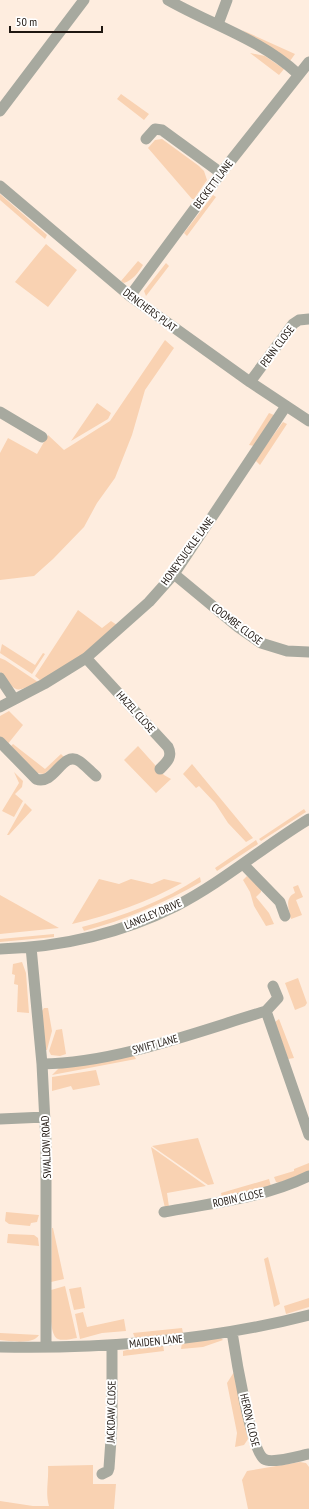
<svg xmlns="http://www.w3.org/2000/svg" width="309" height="1509" viewBox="0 0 309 1509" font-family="'PT Sans Narrow',sans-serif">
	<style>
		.green { fill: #f9d2b2 }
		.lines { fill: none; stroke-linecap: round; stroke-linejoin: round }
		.street { stroke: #a7a99f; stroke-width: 11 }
		.labels { text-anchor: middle; stroke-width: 4; stroke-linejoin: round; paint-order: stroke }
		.street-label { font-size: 11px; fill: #1f1711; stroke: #fff }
	</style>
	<rect width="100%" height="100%" fill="#feeddf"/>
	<!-- green -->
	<path class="green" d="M242,30L295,54L290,61Z
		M250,53L265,56L284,69L279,75Z
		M121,94L149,114L144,120L117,99Z
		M162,139L199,166L204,171L207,180L194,199H192L148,148L155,140Z
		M0,194L47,235L45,239L0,200Z
		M213,195L216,197L187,236L184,233Z
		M46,244L77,270L48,307L15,282Z
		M138,261L143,265C138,273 133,280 124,283L121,281Z
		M166,263L169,266L146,296L144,291Z
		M165,340L174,348L145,390L132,435L115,478L97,503L84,527L53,559L34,576L0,580V453L8,438L37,454L48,435L64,450L110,421Z
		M97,403L111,413L108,419L71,441Z
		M269,413L274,415L254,446L249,445Z
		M283,422L287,424L260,465L255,460Z
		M78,610L102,628L111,621L117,625L85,653L41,681L35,676Z
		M2,644L35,665L43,653L45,654L32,674L0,653Z
		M0,658L5,660L38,682C13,694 17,692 0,672Z
		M9,711L23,725L7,745L0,737V716Z
		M13,744L45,769L61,754L64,757L44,774L37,773L11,746Z
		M138,746L164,775L171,779L156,793L124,760Z
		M192,764L253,838L246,842L228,823L215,803L199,786L196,788L183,774Z
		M14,772L23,781L22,787L15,794L23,801L14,817L2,811L19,783Z
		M25,803L32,810L9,835H7Z
		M304,809L306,812L261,841L259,839Z
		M256,840L258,844L217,871L215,868Z
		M247,876L261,889V892L256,897L269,913L274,924L266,926L254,906L250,892L243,880Z
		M200,877L201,882C164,903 125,920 84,931L82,927C123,916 164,901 200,877Z
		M99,879L119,884L131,879L152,884L164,879L182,883C147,902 111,915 72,924Z
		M298,885L303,897L296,900L302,915L291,919C289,910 284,898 295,893L293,887Z
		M0,895L59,928L0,934Z
		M54,934V937L0,942V939Z
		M22,962L26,973L29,1013L17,1012L18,985L14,984L15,975L12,974L13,964Z
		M298,978L307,1003L305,1006L295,1010L285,983Z
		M44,1008H48L52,1031L47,1050H45L42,1011Z
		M279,1019L294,1058L288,1059L275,1022Z
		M62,1029L66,1054L60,1056L51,1055L49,1051L56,1030Z
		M133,1054L136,1059L52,1075L59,1068Z
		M96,1070L100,1085L73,1090L71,1086L52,1091V1077Z
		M198,1138L214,1184L208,1185L152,1146Z
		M151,1147L206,1186L167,1193L169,1207L165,1208Z
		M309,1163V1171L279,1183L276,1182L274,1177L294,1171V1169Z
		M269,1179L271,1186L268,1187L222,1197L221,1193Z
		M6,1212L39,1215L37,1222L31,1223L30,1226L9,1224L5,1221Z
		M52,1228H53L64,1279L51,1282Z
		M8,1234L34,1235L38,1238L39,1246L7,1243Z
		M268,1257L280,1304L274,1307L264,1259Z
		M65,1286L77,1338C71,1339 63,1341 58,1339C48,1335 51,1299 51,1290Z
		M81,1287L85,1308L74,1310L69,1289Z
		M309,1298V1307L286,1314L284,1306Z
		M83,1312L87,1327L124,1319L126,1331L102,1333L80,1339L75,1314Z
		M182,1328L183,1333L135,1338L133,1333Z
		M0,1333L39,1335C33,1345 10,1341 0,1340Z
		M221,1338L223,1340L203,1347L181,1349L182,1343Z
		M163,1345L164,1351L123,1356V1351L127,1350Z
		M234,1372L248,1439L244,1445L235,1447L237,1433L227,1383Z
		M300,1462L306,1463L309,1467V1509H248L242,1480L247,1471Z
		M93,1465V1484H116L114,1509H0V1501L33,1506H49C45,1493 49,1479 48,1466Z"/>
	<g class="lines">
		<!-- street -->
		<path class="street" d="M168,0C212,25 260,39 298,74
			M218,24L227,0
			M0,111L84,0
			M146,139L155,129L162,130L221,173
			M0,186L130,296L250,382L309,421
			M130,296L221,173L309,62
			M250,382L293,324L299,320L309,319
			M0,412L42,437
			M174,574L238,627L261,643L287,651L309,652
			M86,658L168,747C173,757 167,762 160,769
			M0,678L14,699
			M0,707L44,684L86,658L149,602L174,574L286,406
			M0,742L36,779C55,786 62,750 79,761C85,765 91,772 96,776
			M243,864L280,902L285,916
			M31,947L42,1064L46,1142V1347
			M0,949C61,947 122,933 176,906C223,882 264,846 309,819
			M266,1011L278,998L273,986
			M42,1064C115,1063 196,1032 266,1011L309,1135
			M0,1119L45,1117
			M164,1212C213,1203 264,1198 309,1176
			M232,1332C235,1352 251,1451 264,1459C272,1464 299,1456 309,1454
			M0,1347C104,1349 208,1341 309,1315
			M102,1474L108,1471L109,1468L112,1425V1345"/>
	</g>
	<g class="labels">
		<!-- street labels -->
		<g class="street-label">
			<text transform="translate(213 184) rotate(-53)" y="4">BECKETT LANE</text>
			<text transform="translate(150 310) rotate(37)" y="4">DENCHERS PLAT</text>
			<text transform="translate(277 346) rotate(-53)" y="4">PENN CLOSE</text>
			<text transform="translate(187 551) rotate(-54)" y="4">HONEYSUCKLE LANE</text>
			<text transform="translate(237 624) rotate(37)" y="4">COOMBE CLOSE</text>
			<text transform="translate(136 712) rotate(48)" y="4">HAZEL CLOSE</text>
			<text transform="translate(153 914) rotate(-23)" y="4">LANGLEY DRIVE</text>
			<text transform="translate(155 1044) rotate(-15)" y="4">SWIFT LANE</text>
			<text transform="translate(46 1147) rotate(-92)" y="4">SWALLOW ROAD</text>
			<text transform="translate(238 1198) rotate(-12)" y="4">ROBIN CLOSE</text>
			<text transform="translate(156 1341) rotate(-6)" y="4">MAIDEN LANE</text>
			<text transform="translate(111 1412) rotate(-89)" y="4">JACKDAW CLOSE</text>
			<text transform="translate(250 1420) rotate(77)" y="4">HERON CLOSE</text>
		</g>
	</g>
	<!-- scale -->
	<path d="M10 26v6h92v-6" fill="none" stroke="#1f1711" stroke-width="2"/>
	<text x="16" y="26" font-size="12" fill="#1f1711" stroke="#ffffff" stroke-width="3" paint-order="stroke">50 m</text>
</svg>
